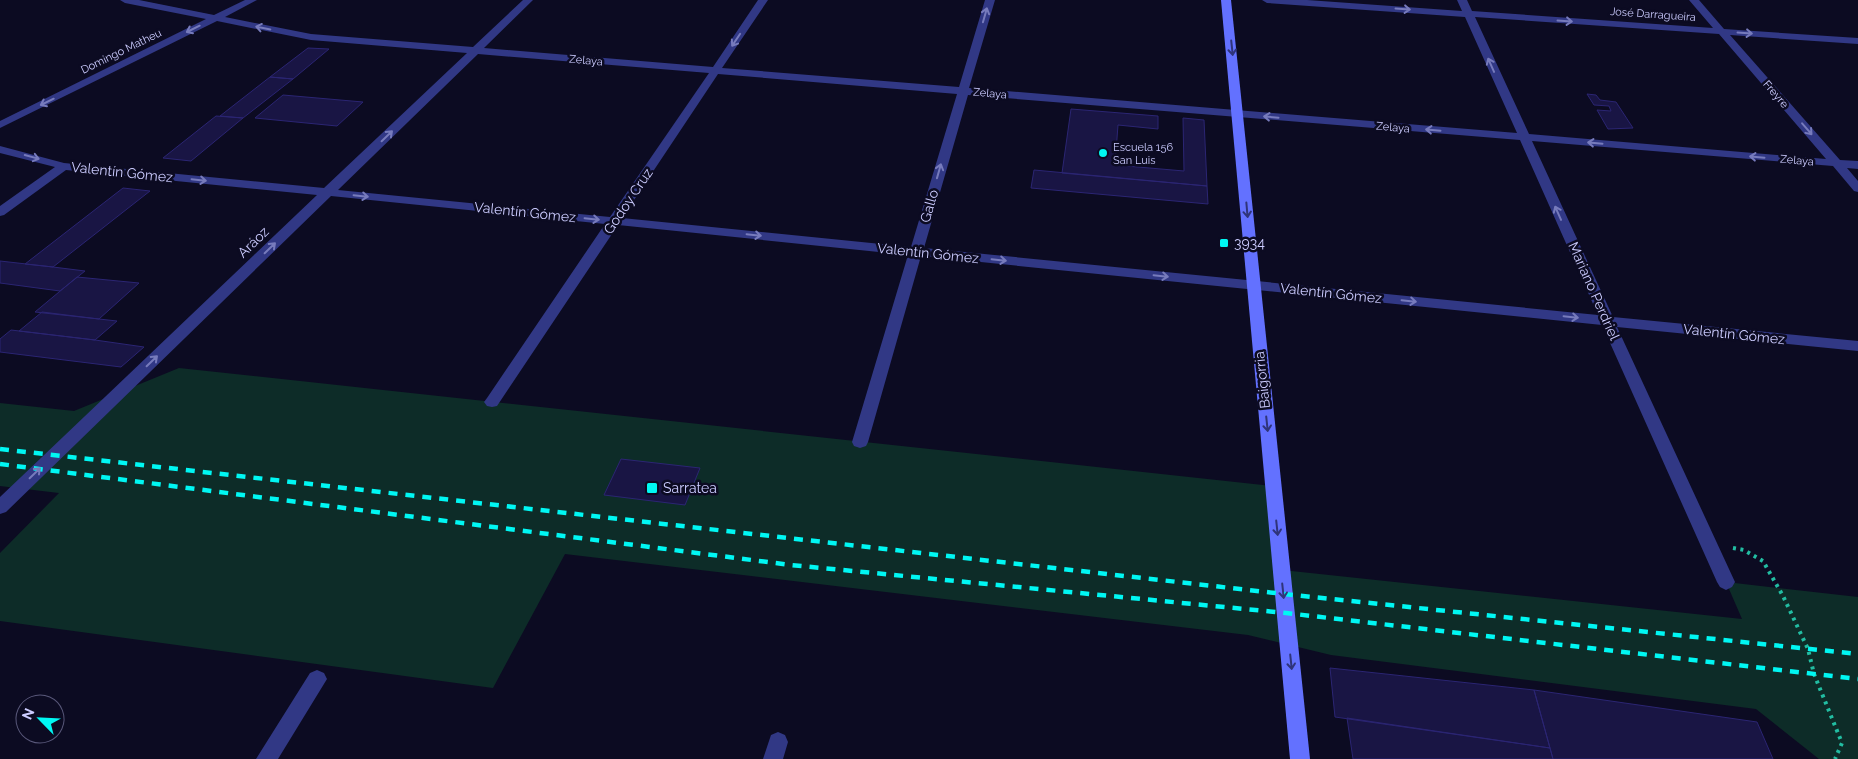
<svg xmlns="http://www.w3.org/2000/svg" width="1858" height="759" viewBox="0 0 1858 759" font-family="Raleway,sans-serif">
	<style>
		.green { fill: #0d2c28 }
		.building { fill: #191544; stroke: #2b2573 }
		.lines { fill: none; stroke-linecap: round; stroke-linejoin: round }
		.path { stroke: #22bda2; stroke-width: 4; stroke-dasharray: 3 4.5; stroke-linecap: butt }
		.street { fill: #313885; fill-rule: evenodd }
		.secondary { fill: #6371ff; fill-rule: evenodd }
		.rail { stroke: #00f7f3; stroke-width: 4.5; stroke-dasharray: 9 8; stroke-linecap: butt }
		.oneway { stroke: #777bbc }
		.oneway2 { stroke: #2f347a }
		.poi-dot { fill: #00f7f3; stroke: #0c0b22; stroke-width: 2 }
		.labels { text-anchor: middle; stroke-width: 5; stroke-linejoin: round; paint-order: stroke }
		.far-street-label { font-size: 11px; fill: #ccf; stroke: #0c0b22 }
		.far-poi-label { font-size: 11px; fill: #ccf; stroke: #0c0b22; text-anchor: start }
		.street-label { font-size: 14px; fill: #ccf; stroke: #0c0b22 }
		.poi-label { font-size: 14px; fill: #ccf; stroke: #0c0b22; text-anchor: start }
	</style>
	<rect width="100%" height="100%" fill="#0c0b22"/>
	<!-- green -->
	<path class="green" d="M179,368L1273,486L1282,570L1742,619L1726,582L1858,597V759H1819L1756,709L1331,655L1248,635L565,554L493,688L0,621V553L59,493L0,486V403L74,411Z"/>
	<!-- building -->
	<path class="building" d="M308,48L329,49L293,79L270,77Z
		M270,77L293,79L243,118L220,116Z
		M1587,94L1596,95L1600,100L1616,102L1633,128L1608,129L1597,110L1611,111L1609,106L1594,105Z
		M283,95L363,102L337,126L255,118Z
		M1071,109L1158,116V129L1118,125L1115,165L1184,171L1183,118L1204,120L1207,186L1062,173Z
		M216,116L243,118L191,161L163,158Z
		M1034,170L1207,186L1208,204L1031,188Z
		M123,188L150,191L53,267L25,264Z
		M0,261L53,267L85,271L60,291L0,283Z
		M77,277L139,283L99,319L35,312Z
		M42,312L99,319L117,321L95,340L19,331Z
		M11,330L95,340L144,347L121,367L0,352V339Z
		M621,459L700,468L685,505L604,495Z
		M1330,668L1534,690L1550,748L1335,717Z
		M1534,690L1757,722L1773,759H1553Z
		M1347,718L1550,748L1553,759H1353Z"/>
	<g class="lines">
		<!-- path -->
		<path class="path" d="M1733,548L1744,550L1763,561L1783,596L1808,649L1814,674L1842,743L1835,759"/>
		<!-- street -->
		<path class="street" d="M120,0H139L214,15L245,0H257L225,17L311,34L473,47L523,0H533L484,48L713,67L758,0H768L722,68L959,87L985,0H995L969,88L1517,133L1465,17L1267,3L1262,0H1307L1462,11L1457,0H1467L1472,11L1713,28L1689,0H1699L1724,29L1858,38V44L1730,35L1840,160L1858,161V169L1847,168L1858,181V192L1854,191L1833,166L1532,141L1613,317L1858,341V351L1617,327L1735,582L1732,587L1726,590L1720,587L1717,582L1602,325L921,256L868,442L866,446L860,448L854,446L852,442L908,255L618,225L497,406L492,407L487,406L484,402L487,398L605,224L331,196L6,512L0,514V497L317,195L66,170L4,215L0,216V206L55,167L0,153V146L64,163L324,188L467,53L311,40L217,21L0,128V121L206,19L125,3ZM1475,17L1719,34L1826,159L1529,134ZM478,54L709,73L610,217L338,190ZM718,74L957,94L911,247L622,218ZM968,95L1520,140L1598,315L924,248Z
			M317,670L324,673L327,679L278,759H256L310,673Z
			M778,732L785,735L788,742L783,759H763L771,735Z"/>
		<!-- secondary -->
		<path class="secondary" d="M1221,0H1231L1310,759H1290Z"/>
		<!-- rail -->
		<path class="rail" d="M0,449L1284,594L1858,654
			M0,464L791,565L1286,613L1858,679"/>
	</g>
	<!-- one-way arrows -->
	<defs><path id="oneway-shaft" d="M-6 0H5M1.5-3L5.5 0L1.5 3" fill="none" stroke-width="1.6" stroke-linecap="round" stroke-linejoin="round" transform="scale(1.25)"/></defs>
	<g class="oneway">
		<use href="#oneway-shaft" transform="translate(1403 9) rotate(4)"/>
		<use href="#oneway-shaft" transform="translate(985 15) rotate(-74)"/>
		<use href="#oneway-shaft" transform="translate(1565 21) rotate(4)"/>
		<use href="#oneway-shaft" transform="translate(263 28) rotate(-169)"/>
		<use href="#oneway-shaft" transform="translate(193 29) rotate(154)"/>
		<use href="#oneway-shaft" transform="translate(1745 33) rotate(4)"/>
		<use href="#oneway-shaft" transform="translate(736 40) rotate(124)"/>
		<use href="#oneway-shaft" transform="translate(1491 65) rotate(-114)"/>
		<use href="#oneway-shaft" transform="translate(47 102) rotate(154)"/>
		<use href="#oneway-shaft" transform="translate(1271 117) rotate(-175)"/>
		<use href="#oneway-shaft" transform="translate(1807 129) rotate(49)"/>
		<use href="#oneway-shaft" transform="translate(1433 130) rotate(-175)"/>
		<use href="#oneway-shaft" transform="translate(387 136) rotate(-44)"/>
		<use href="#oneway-shaft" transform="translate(1595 143) rotate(-175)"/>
		<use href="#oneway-shaft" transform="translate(32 157) rotate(15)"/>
		<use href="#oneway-shaft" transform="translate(1757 157) rotate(-175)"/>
		<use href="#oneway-shaft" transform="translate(939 171) rotate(-74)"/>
		<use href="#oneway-shaft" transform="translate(199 180) rotate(6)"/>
		<use href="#oneway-shaft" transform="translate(361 196) rotate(6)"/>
		<use href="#oneway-shaft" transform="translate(1558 213) rotate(-114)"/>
		<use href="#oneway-shaft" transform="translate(592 219) rotate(6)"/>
		<use href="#oneway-shaft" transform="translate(754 235) rotate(6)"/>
		<use href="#oneway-shaft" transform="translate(270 248) rotate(-44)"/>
		<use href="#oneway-shaft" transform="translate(999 260) rotate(6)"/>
		<use href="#oneway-shaft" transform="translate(1161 276) rotate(6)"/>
		<use href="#oneway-shaft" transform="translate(1409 301) rotate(6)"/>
		<use href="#oneway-shaft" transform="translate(1571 317) rotate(6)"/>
		<use href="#oneway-shaft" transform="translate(152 361) rotate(-44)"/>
		<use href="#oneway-shaft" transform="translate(35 473) rotate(-44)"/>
	</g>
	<g class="oneway2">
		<use href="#oneway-shaft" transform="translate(1232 48) rotate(84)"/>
		<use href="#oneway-shaft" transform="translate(1247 210) rotate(85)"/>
		<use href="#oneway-shaft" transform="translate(1267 424) rotate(84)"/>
		<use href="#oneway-shaft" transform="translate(1277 528) rotate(84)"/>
		<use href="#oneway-shaft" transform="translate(1283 591) rotate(84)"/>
		<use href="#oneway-shaft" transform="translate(1291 662) rotate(84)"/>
	</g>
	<!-- markers -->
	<g class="poi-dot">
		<circle cx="1103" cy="153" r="5"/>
		<rect x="1219" y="238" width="10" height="10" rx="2.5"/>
		<rect x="646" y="482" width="12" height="12" rx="2.5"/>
	</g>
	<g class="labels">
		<!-- far-street labels -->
		<g class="far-street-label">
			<text transform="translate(1653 14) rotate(4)" y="4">José Darragueira</text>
			<text transform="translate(121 51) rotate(-26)" y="4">Domingo Matheu</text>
			<text transform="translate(586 60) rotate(5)" y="4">Zelaya</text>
			<text transform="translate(990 93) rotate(5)" y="4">Zelaya</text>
			<text transform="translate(1776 94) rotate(49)" y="4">Freyre</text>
			<text transform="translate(1393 127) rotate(5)" y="4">Zelaya</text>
			<text transform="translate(1797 160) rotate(5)" y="4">Zelaya</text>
		</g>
		<!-- far-poi labels -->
		<g class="far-poi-label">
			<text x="1113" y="151">Escuela 156<tspan x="1113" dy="13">San Luis</tspan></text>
		</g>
		<!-- street labels -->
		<g class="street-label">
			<text transform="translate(122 172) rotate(6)" y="5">Valentín Gómez</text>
			<text transform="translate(628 201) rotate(-56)" y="5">Godoy Cruz</text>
			<text transform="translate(929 206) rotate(-74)" y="5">Gallo</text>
			<text transform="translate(525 212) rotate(6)" y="5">Valentín Gómez</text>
			<text transform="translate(253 242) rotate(-44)" y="5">Aráoz</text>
			<text transform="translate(928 253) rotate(6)" y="5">Valentín Gómez</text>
			<text transform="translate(1594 291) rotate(66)" y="5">Mariano Perdriel</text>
			<text transform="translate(1331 293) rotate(6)" y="5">Valentín Gómez</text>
			<text transform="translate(1734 334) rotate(6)" y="5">Valentín Gómez</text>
			<text transform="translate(1262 380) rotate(-96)" y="5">Baigorria</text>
		</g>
		<!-- poi labels -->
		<g class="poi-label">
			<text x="1234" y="248">3934</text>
			<text x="663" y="493">Sarratea</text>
		</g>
	</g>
	<!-- north arrow -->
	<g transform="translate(40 719) rotate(294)"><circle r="24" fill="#0c0b22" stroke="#59587a"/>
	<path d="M0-4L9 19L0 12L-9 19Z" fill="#00f7f3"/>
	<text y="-8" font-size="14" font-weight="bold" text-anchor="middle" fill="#ccccff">N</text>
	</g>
</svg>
